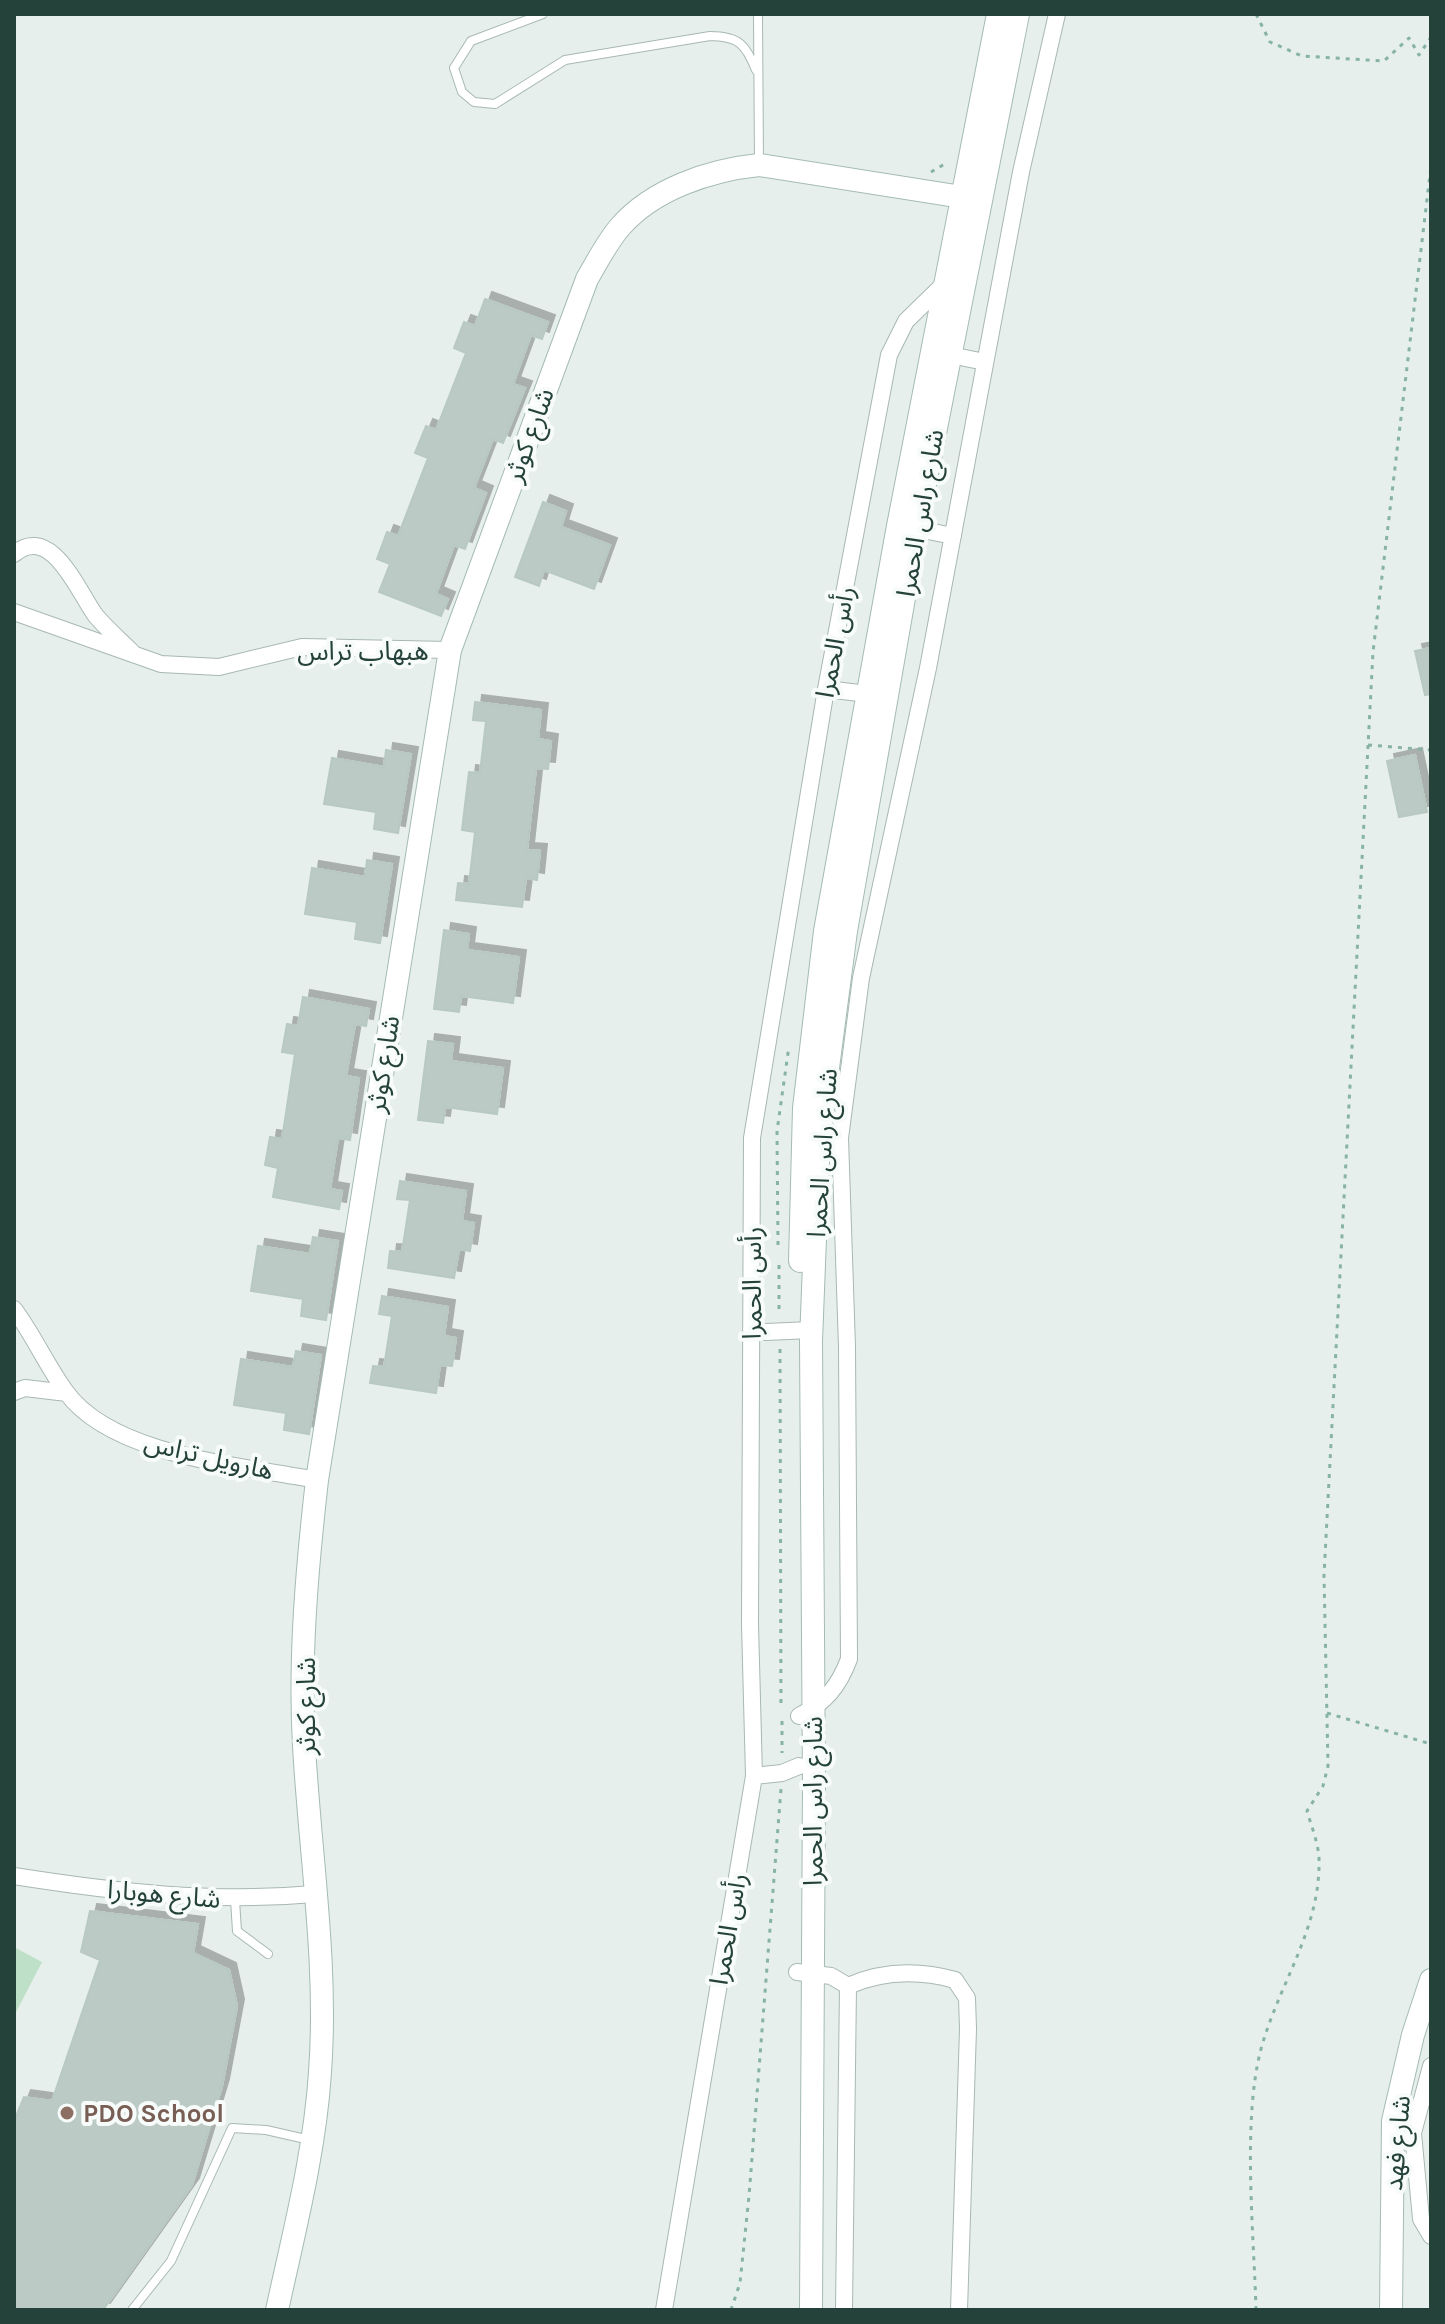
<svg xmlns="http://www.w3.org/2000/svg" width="1445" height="2324" viewBox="0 0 1445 2324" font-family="Karla,'Noto Sans Arabic',sans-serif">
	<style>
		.green { fill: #bfe0c8 }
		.building { fill: #bbcac4; stroke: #b8c9c2; stroke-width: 2; filter: url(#shadow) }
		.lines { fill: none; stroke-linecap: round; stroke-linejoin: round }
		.lane-casing { stroke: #a8b8b2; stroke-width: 10 }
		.street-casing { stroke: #a8b8b2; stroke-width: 18 }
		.secondary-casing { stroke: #a4bbb3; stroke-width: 24 }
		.path { stroke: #86b3a5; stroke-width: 3; stroke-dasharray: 4 6; stroke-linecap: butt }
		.lane { stroke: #fff; stroke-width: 8 }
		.street { stroke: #fff; stroke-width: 16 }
		.secondary { stroke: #fff; stroke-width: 22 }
		.education-dot { fill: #8d6e63; stroke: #f7fbf9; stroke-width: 3 }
		.labels { text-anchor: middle; stroke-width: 8; stroke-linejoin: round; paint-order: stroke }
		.street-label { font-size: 26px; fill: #24423a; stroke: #f7fbf9 }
		.education-label { font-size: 26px; font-weight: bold; fill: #785e54; stroke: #f7fbf9; text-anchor: start }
	</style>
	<defs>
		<filter id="shadow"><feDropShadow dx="7" dy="-7" stdDeviation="0" flood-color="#0004"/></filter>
	</defs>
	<rect width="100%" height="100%" fill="#e6efeb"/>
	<!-- green -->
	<path class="green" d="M14,1947L42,1962L14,2016Z"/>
	<!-- building -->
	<path class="building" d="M485,299L548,322L542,339L531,335L513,384L525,388L503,443L493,439L474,488L486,493L465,549L454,545L436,594L448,599L441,616L379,592L390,564L377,559L387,532L398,536L428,458L415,453L426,426L436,430L466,353L454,348L464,322L475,326Z
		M543,502L566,511L561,527L610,545L594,589L544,570L539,586L515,577Z
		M1431,648V694L1425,695L1415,651Z
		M475,702L541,710L538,739L551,741L548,769L536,768L527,850L540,851L537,880L526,878L522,907L456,900L458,883L469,884L475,832L462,830L464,813L469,772L480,773L486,721L473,720Z
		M386,750L411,754L398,833L374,829L376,812L324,804L332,758L384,767Z
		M1415,755L1427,812L1399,817L1387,761Z
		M367,860L392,864L380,943L355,939L357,922L305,914L312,868L365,877Z
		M444,930L469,934L467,950L519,957L513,1003L461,996L459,1012L434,1009Z
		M303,997L369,1009L366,1026L355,1024L346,1076L359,1078L350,1140L338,1138L330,1189L342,1191L339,1209L273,1197L278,1168L265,1165L270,1137L282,1139L295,1054L282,1052L287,1024L298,1026Z
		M428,1041L453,1044L451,1061L503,1068L497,1114L445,1107L443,1123L418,1120Z
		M400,1181L466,1191L462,1221L474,1223L470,1251L459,1249L454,1278L388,1268L390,1251L402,1252L410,1200L397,1199Z
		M313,1237L338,1241L326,1320L301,1316L303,1299L251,1291L258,1246L310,1254Z
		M382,1296L448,1307L444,1336L456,1338L452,1366L440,1365L436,1393L370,1383L373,1366L384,1367L392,1316L379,1314Z
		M296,1351L321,1355L309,1434L284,1430L286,1413L234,1405L241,1359L293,1367Z
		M90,1911L198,1924L193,1953L229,1970L237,2006L222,2086L192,2185L103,2310H14V2121L24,2097L52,2101L100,1960L81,1952Z"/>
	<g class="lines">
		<!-- lane casing -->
		<g class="lane-casing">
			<path id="lane" d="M543,14L471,41L454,68L462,92L474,102L495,104L565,60L710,36C739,36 746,45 756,70
				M758,14L759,165
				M235,1900L237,1931L268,1954
				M132,2310L171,2261L232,2128L266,2130L310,2140"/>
		</g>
		<!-- street casing -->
		<g class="street-casing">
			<path id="street" d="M940,353L985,362
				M908,527L953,536
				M14,554C52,522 79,594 96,616C107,629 120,640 132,652
				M14,612L161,664L219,667L302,647L450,650
				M826,689L876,695
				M14,1309C34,1336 47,1366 66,1392C112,1456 244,1466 317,1480
				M751,1329L766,1332L811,1330
				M14,1392L25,1388L67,1393
				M799,1716C825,1703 839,1686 849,1659L847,1347L840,1138L861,978L928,668L1021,172L1057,14
				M754,1776L782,1773L799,1766
				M14,1876C115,1892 212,1903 314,1894
				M797,1972L831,1976L848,1986
				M848,1986C882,1971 919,1970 955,1980L967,1998L968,2029L959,2310
				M1431,2066L1413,2133L1421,2219L1431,2236
				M664,2310L754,1776L750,1624L752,1138L826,689L889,355L906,321L945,283
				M844,2310L848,1986"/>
		</g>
		<!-- secondary casing -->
		<g class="secondary-casing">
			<path id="secondary" d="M800,1261L804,1108L825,931L898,526L998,14
				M277,2310C294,2232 315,2152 320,2072C328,1964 310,1854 304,1746C299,1658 307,1568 317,1480L450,650L587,279C597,262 607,242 620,227C653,189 710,170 759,165L981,200
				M811,2310L814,1783L811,1341L819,1136L846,931L916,529L1018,14
				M1391,2310L1393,2121L1413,2035L1431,1980"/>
		</g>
		<!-- path -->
		<path class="path" d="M1256,14L1270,42L1302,56L1384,61L1409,38L1419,55L1431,37
			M931,172L948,162
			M1368,745L1431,750
			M778,1245L777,1131L789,1046
			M779,1265V1313
			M780,1349L781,1709
			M1327,1713L1431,1744
			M782,1721V1753
			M731,2310L740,2283L749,2196L781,1789
			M1256,2310C1254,2234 1242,2121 1261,2049C1279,1983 1321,1929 1319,1858C1318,1842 1311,1825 1307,1811L1323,1786L1328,1766L1324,1575L1373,652L1431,166"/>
		<!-- lane -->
		<use href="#lane" class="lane"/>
		<!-- street -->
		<use href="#street" class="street"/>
		<!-- secondary -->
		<use href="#secondary" class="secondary"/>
	</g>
	<!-- markers -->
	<circle class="education-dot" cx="67" cy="2113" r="8"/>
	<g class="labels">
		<!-- street labels -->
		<g class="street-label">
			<text transform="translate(529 435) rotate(-70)" y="9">شارع كوثر</text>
			<text transform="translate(920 513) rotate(-80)" y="9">شارع راس الحمرا</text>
			<text transform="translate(835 642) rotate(-79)" y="9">رأس الحمرا</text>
			<text x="363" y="660">هبهاب تراس</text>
			<text transform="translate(383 1064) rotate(-81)" y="9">شارع كوثر</text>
			<text transform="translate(822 1153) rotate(-86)" y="9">شارع راس الحمرا</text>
			<text transform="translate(752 1283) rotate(-90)" y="9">رأس الحمرا</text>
			<text transform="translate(209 1456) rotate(13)" y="9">هارويل تراس</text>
			<text transform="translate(306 1706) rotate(-90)" y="9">شارع كوثر</text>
			<text transform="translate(813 1801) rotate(-90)" y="9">شارع راس الحمرا</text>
			<text transform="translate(164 1894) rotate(5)" y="9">شارع هوبارا</text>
			<text transform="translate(728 1929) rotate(-80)" y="9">رأس الحمرا</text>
			<text transform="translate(1397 2143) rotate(-85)" y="9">شارع فهد</text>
		</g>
		<!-- education labels -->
		<g class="education-label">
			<text x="83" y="2122">PDO School</text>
		</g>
	</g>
	<!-- border -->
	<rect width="1445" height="2324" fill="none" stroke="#24423a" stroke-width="32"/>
</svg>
